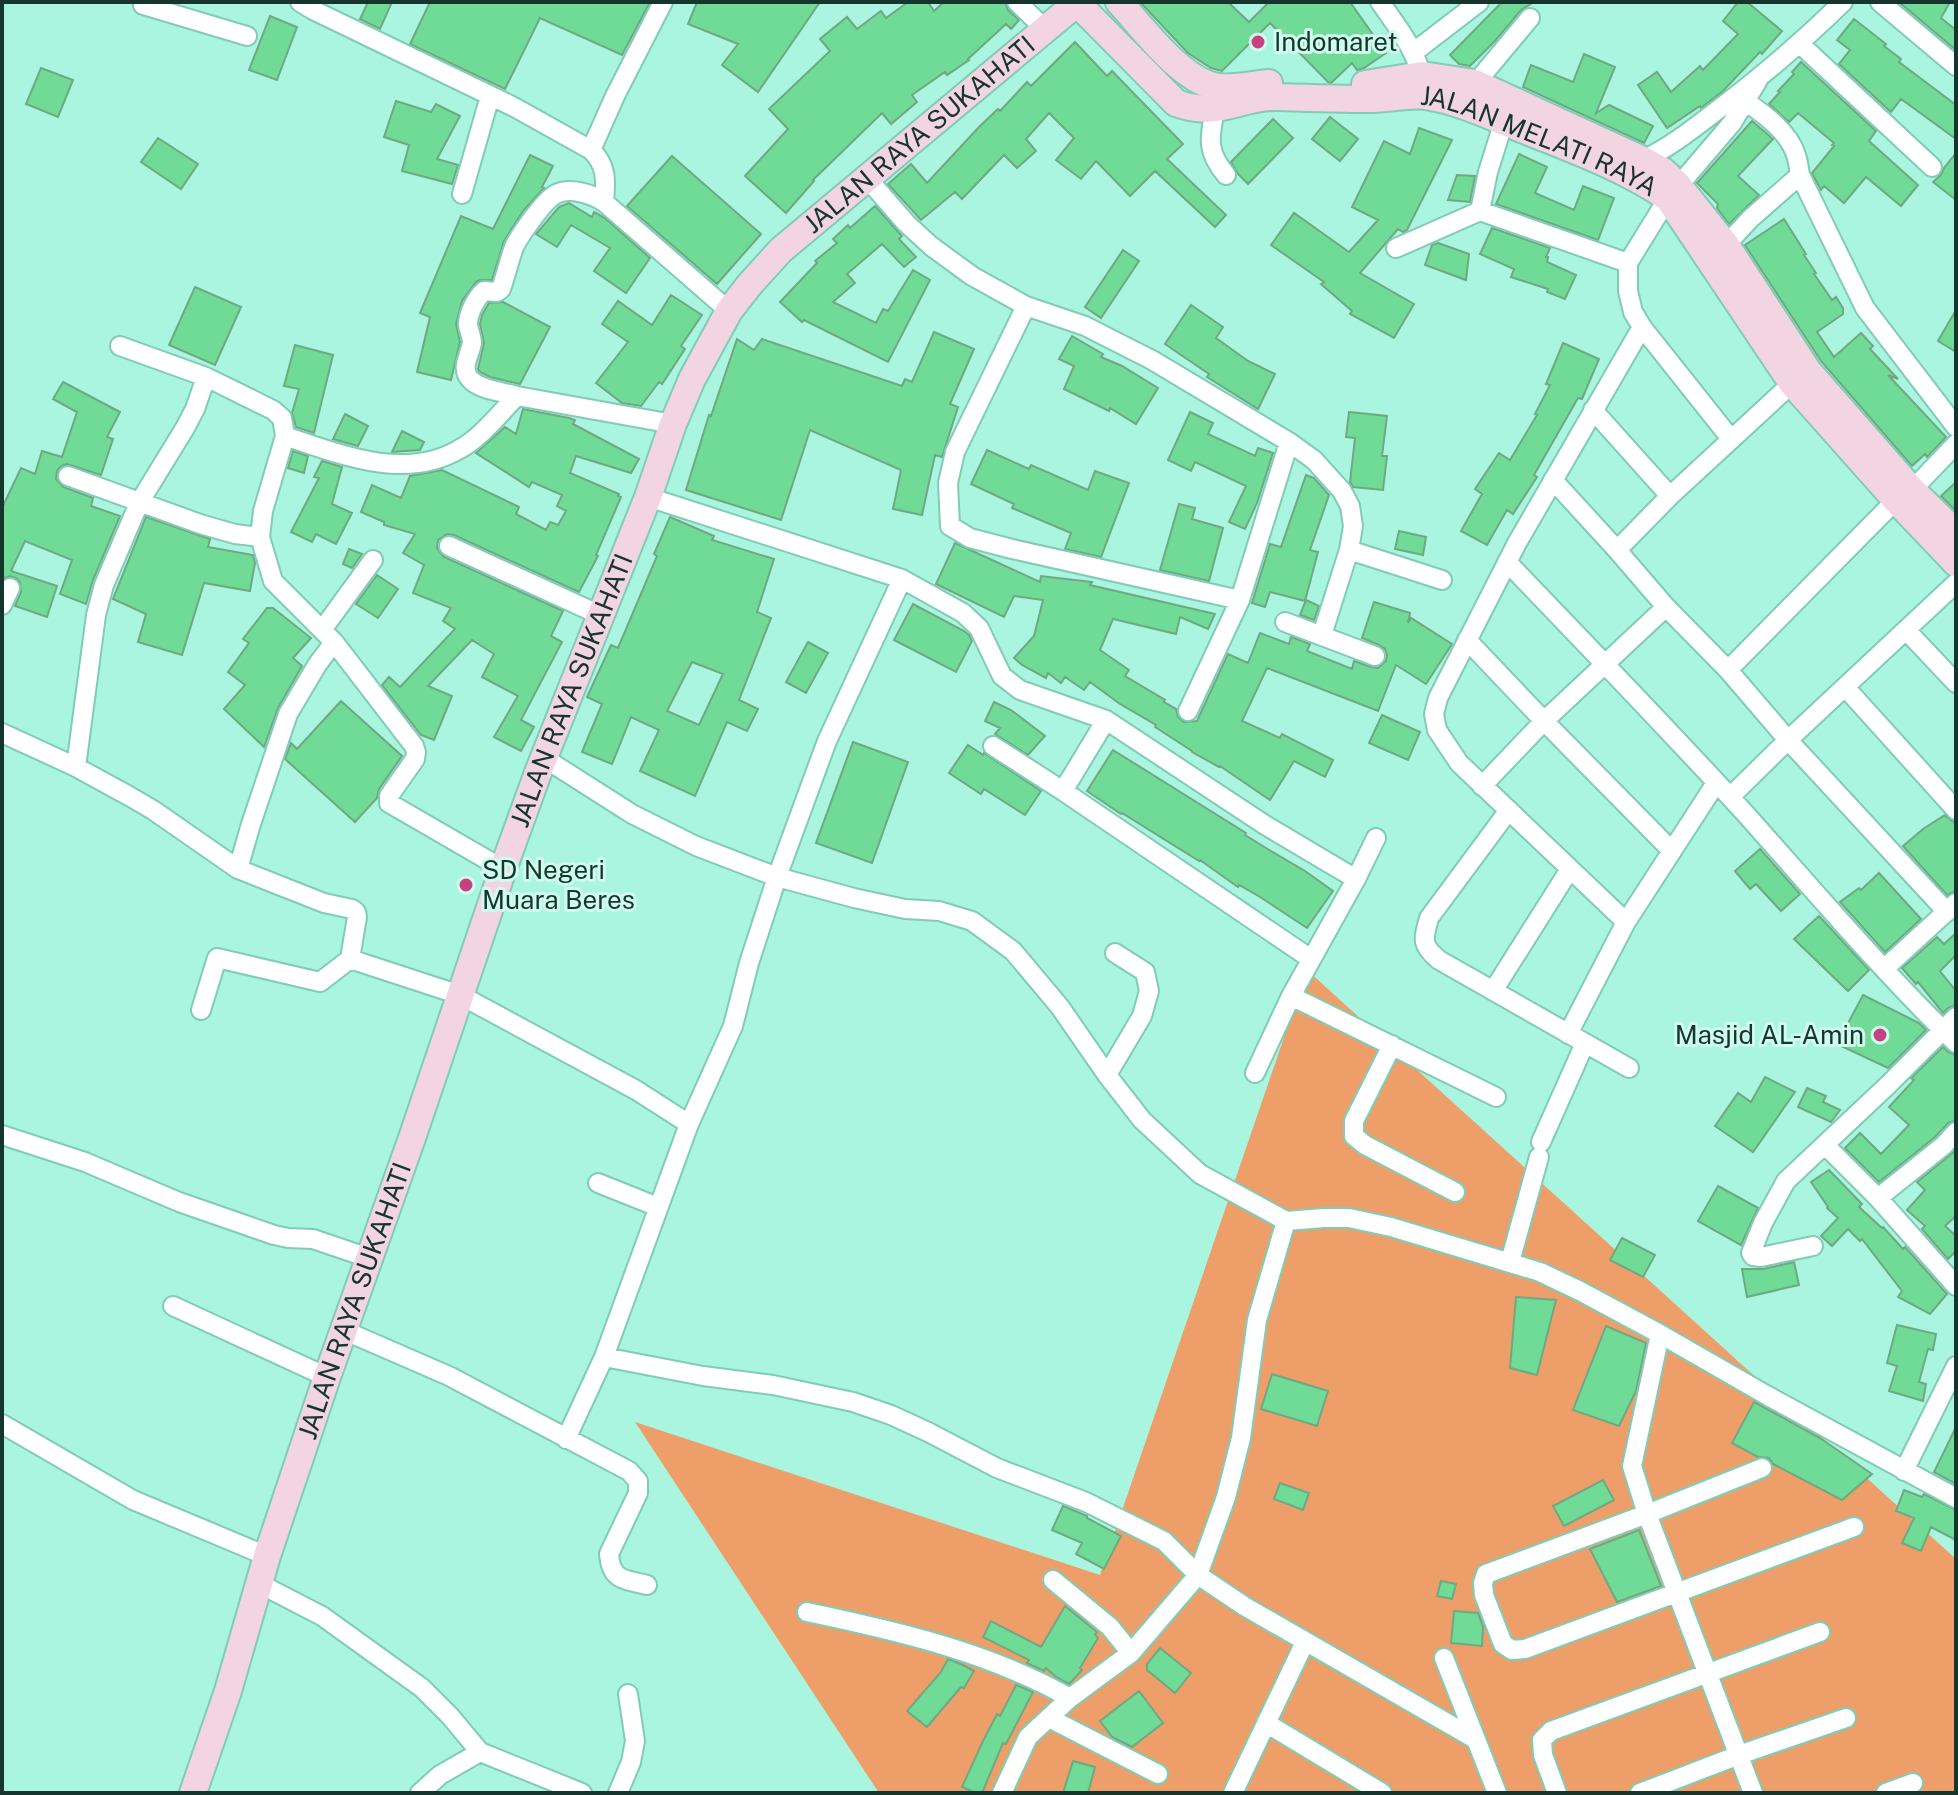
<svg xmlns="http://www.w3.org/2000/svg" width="1958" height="1795" viewBox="0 0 1958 1795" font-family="'Public Sans',sans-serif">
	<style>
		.green { fill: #ee9f69 }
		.building { fill: #70da97; stroke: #70a882; stroke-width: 2; fill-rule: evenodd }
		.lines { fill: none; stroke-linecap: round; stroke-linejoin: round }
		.street-casing { stroke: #81ccb7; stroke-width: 22 }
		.secondary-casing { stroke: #81ccb7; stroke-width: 30 }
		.street { stroke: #fff; stroke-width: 18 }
		.secondary { stroke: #f3d5e2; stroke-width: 26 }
		.poi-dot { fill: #c64082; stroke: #d0fcee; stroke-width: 3 }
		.labels { text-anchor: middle; stroke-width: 6; stroke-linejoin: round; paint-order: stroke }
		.poi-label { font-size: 26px; fill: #16352d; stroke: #d0fcee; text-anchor: start }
		.street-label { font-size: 26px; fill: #16352d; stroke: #d0fcee }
	</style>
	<rect width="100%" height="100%" fill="#a9f5df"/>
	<!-- green -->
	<path class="green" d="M1307,970L1956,1559V1793H879L635,1422L1100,1575Z"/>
	<!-- building -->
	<path class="building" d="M368,2H392L380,29L360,19Z
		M430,2H650L622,55L540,18L505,89L410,44Z
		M697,2H820L758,92L722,65L738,44L688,24Z
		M908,2H928L934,11L944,2H1005L1008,10L1019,20L1011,29L1006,24L968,59L969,60L947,75L945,72L912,95L917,102L891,124L882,113L813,180L814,181L786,213L745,176L788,129L769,109L830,51L820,39L847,17L857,29L881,11L886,18Z
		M1140,2H1228L1249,22L1269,2H1350L1386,53L1364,68L1357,70L1352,63L1331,83L1328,82L1270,23L1222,71L1211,68L1188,53Z
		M1502,2H1534L1521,10L1495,41L1470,66L1459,64L1450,55Z
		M1738,2H1747L1782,31L1762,54L1760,52L1723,91L1701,108L1700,106L1667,128L1638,85L1657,72L1671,92L1700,66L1703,70L1738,34L1723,21Z
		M1899,2H1950L1941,18L1956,30V50Z
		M270,16L297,27L277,80L249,70Z
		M1854,19L1886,44L1884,46L1901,59L1899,62L1956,105V139L1901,99L1891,112L1839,64L1850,50L1837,40Z
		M1075,42L1107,76L1112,71L1183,144L1167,159L1226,215L1215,227L1155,171L1130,196L1096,161L1081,179L1056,160L1074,138L1049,113L1026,139L1036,151L1017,168L1004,155L962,199L955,192L921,220L888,184L911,164L927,183L979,127L998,109L1000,111L1027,82L1031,86Z
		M1584,54L1615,67L1596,113L1609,105L1653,126L1644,143L1523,87L1531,65L1573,82Z
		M1801,62L1876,131L1869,141L1918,185L1901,206L1866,177L1844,203L1824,186L1821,190L1812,173L1834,146L1832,145L1834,143L1798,113L1789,122L1769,104L1780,92L1778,91L1794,74L1792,72Z
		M41,68L73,80L58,117L26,104Z
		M396,101L431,112L436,104L460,116L437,159L458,165L452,184L402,171L409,145L384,137Z
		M1330,117L1358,139L1340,161L1312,139Z
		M1273,119L1293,138L1248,184L1238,174L1231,162Z
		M1752,121L1773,139L1738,176L1759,195L1729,224L1717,208L1718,204L1697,183Z
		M1419,128L1452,140L1407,230L1403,232L1398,229L1360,273L1414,304L1394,338L1350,314L1352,311L1321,284L1324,282L1271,245L1294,213L1349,252L1378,220L1352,207L1384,141L1410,154Z
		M158,138L198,164L181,189L141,162Z
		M1956,153V200L1933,182L1941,175L1944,168Z
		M1519,154L1547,167L1535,193L1574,210L1583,186L1614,198L1598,240L1496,204Z
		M530,155L553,166L542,187L544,188L523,211L504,241L492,280H480L476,282L462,301L456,324L460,342L451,380L417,372L430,317L420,313L461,216L493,229Z
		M672,156L761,234L717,284L627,206Z
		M1457,175L1475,176L1470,202L1448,200Z
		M569,203L592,217L594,212L605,218L650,258L626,293L594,271L610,248L571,225L557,247L536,234L559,207Z
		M875,206L902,236L899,239L916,257L904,267L882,244L847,274L855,283L833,302L876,323L883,309L888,311L913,270L930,280L888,362L804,320L802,322L780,302L817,263L815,261L837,243L833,239L848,225L850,228Z
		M1784,219L1806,254L1804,255L1816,273L1814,274L1832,300L1836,297L1843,308V314L1817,332L1834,357L1861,333L1873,346L1870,349L1898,379L1888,375L1946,437L1927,457L1925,454L1912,466L1821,361L1745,245Z
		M1492,228L1550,248L1546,257H1548L1547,262L1576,275L1565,299L1547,292L1548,289L1511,277L1514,269L1480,254Z
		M1438,243L1469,254L1466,280L1425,265L1432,245Z
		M1123,250L1139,261L1101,318L1085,307Z
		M195,287L241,307L215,365L169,345Z
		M671,295L702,315L681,346L685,349L662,384L659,382L641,406L622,403L596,383L628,342L602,324L618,301L652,325Z
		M503,302L550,327L520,384L490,377L480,372L478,369L484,343L480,324L482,315L489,303Z
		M1191,305L1223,327L1216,338L1248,361L1275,374L1258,409L1207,377L1209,374L1165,344Z
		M1956,310V352L1938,341Z
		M934,332L974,349L950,404L958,407L942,457L935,455L922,515L893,509L901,470L810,430L781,520L686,490L709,415L711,416L737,339L754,350L762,339L902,386L905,379L912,382Z
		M1072,336L1103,354L1101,357L1122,366L1158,388L1136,424L1110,408L1109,411L1064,389L1074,366L1059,359Z
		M1563,343L1599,359L1582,399L1578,398L1534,475L1537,477L1513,514L1507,510L1487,545L1461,531L1482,494L1475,489L1499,453L1510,460L1537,415L1535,414L1550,385L1546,384Z
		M295,345L333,355L314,433L296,427L292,413L299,389L284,386Z
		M63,382L120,412L107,437L113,439L101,475L67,464L61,466L57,471L56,479L63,487L93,498L91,506L120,516L93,580L86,604L60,594L72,560L25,541L11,571L57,586L47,617L15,606L21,592L20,582L16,578L10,576L2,579V508L21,468L35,474L42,451L62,457L77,412L53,399Z
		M523,409L569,418L575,420L573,424L639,459L631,473L576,456L570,473L619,494L618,496L621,497L596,555L598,556L579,592L454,535L447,534L438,540L437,548L444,557L563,611L551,636L562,642L521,720L534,727L521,751L494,737L518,696L482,677L494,654L472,640L428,686L452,696L434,740L421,735L382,685L389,677L400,687L455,629L443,621L451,608L413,593L424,565L403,553L415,534L384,525V522L361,512L372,485L401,498L410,476L442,470L519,507L516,514L546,530L550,522L558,525L566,511L557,506L562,495L532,482L529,487L476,453L505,427L516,434Z
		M1190,412L1213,423L1208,434L1255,456L1258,448L1273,453L1257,503L1245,529L1229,522L1246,486L1195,462L1191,471L1168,460Z
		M1349,412L1387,416L1382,456H1387L1383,490L1353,487L1350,482L1355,438L1346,437Z
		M345,414L368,426L358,446L333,439Z
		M402,431L424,442L420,450L392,452Z
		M987,450L1029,469L1031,465L1088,490L1095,471L1129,483L1101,557L1065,549L1071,533L1012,508L1014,504L971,484Z
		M293,451L308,456L304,473L288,468Z
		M322,461L342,467L332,504L352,513L336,544L316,534L312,542L291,532L319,478L314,477Z
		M1306,475L1314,478L1329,495L1310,550L1318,552L1305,601L1270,592L1265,607L1252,603L1270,544L1281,547Z
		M1956,482V511L1941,496Z
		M1179,504L1195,508L1192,519L1223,528L1209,581L1160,570Z
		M146,517L210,539L208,547L253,555L255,563L250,591L204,583L182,655L138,642L146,614L113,599Z
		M670,517L714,536L712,540L774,559L757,612L771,618L739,700L758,709L747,731L727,722L695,796L640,771L659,730L631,717L612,764L582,752L602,704L587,697L611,645L618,648L657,556L654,554ZM692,662L723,674L699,725L667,711Z
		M1399,531L1426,537L1423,555L1395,549Z
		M955,543L1040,582L1041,576L1092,582L1090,585L1215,614L1208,629L1180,617L1176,634L1113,619L1100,650L1129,670L1125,676L1165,700L1164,702L1176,709L1178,717L1184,722L1197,721L1228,654L1248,663L1260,633L1289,644L1291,637L1310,644L1307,651L1352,669L1354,661L1371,667L1378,668L1386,661L1387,655L1385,649L1379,645L1362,638L1374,602L1410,613L1408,623L1411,618L1452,644L1426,684L1396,665L1378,711L1267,668L1242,721L1280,738L1282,734L1333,760L1325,777L1294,761L1270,800L1220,766L1219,767L1192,752V751L1155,727L1156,725L1120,704L1090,682L1084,690L1065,677L1061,683L1048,673L1046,678L1022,665L1014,658L1034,636L1043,600L1014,596L1004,617L936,584Z
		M349,549L362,554L352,568L343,564Z
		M377,575L398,589L378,618L356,604Z
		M1306,600L1319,606L1314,620L1300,615Z
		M913,604L964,631L969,635L972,641L956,672L894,640Z
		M267,608H273L311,638L293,658L302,666L278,708L264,747L224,709L245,685L228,672L249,643L243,639Z
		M808,642L828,653L806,693L786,682Z
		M341,701L402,756L379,789L377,798L355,822L285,759L291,743L297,749Z
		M994,702L1011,710L1045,736L1028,755L995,734L1000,728L985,721Z
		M1382,715L1420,732L1408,760L1369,743Z
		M853,742L908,762L872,863L816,843Z
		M968,745L983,755L984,753L1041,791L1025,815L984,789L981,794L949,773Z
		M1113,750L1246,833L1245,835L1271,851L1305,871L1333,891L1307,928L1260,897L1239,885L1238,887L1200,860L1199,861L1122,813L1121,814L1087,791Z
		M1945,815L1952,821L1956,822V891L1947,895L1903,846L1923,829Z
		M1760,849L1800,894L1781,911L1756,884L1750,889L1735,871Z
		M1879,873L1921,919L1885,952L1840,902L1859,888L1861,890Z
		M1819,916L1869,970L1848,991L1794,939Z
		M1956,933V955L1940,971L1956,991V1005L1948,1008L1943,1013L1918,982L1916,984L1902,968L1937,937L1944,944Z
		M1863,995L1919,1023L1926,1030L1888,1068L1837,1044Z
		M1943,1047L1948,1052L1956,1055V1120L1948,1123L1935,1137L1879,1182L1845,1148L1860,1133L1881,1154L1909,1125L1889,1107L1914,1080L1911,1078Z
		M1765,1077L1795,1092L1753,1152L1715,1126L1738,1093L1751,1102Z
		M1807,1088L1826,1096L1823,1102L1840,1110L1831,1122L1798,1107Z
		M1956,1150V1216L1945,1226L1956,1236V1251L1948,1259L1922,1229L1925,1226L1907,1210L1925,1190L1917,1182Z
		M1829,1170L1862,1204L1859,1207L1882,1228L1883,1227L1903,1249L1905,1247L1947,1294L1930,1314L1898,1297L1902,1291L1862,1239L1860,1241L1848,1229L1832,1246L1821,1236L1838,1218L1827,1208L1828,1207L1811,1182Z
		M1718,1186L1758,1208L1741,1245L1698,1221Z
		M1622,1238L1655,1255L1643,1277L1610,1260Z
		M1794,1262L1799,1285L1747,1297L1742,1269H1763Z
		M1516,1297L1556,1300L1537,1375L1510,1368Z
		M1897,1325L1936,1334L1933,1350L1928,1349L1919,1382L1926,1384L1923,1401L1889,1391L1897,1366L1887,1363Z
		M1606,1326L1646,1343L1636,1391L1619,1426L1573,1410Z
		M1272,1374L1328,1391L1317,1426L1261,1409Z
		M1754,1402L1820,1438L1872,1474L1842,1500L1773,1464L1769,1458L1758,1457L1732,1443Z
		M1956,1427V1484L1934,1472Z
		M1603,1480L1614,1500L1564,1526L1553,1506Z
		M1280,1483L1309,1493L1303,1510L1274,1499Z
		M1904,1490L1922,1497L1924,1494L1956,1510V1540L1931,1527L1921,1551L1902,1543L1914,1518L1896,1511Z
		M1063,1506L1087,1516V1518L1121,1536L1104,1569L1076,1554L1082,1543L1052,1530Z
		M1639,1530L1661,1586L1617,1602L1590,1549Z
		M1441,1581L1456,1584L1452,1599L1437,1596Z
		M1065,1606L1097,1632L1095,1634L1098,1638L1080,1668L1082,1670L1069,1684L1056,1677L1046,1668L1044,1671L1027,1663L1029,1660L983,1637L991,1621L1041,1647Z
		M1454,1611L1478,1613L1483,1627L1482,1646L1451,1643Z
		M1160,1648L1191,1673L1175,1693L1147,1670V1664Z
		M948,1659L961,1664L974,1671L964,1688L961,1687L927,1727L907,1711L941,1672Z
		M1016,1685L1033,1692L1006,1744L1003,1743L982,1793H976L962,1787L983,1741L997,1714L1000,1716Z
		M1139,1691L1163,1723L1132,1747L1112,1737L1100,1721Z
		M1073,1761L1095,1767L1088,1793H1063Z"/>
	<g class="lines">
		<!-- street casing -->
		<g class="street-casing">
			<path id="street" d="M300,2L313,10L514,107L591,150C607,165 606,181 604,202L729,311
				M1017,2L1045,29
				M1380,2C1398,28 1419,53 1423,85
				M1880,2L1956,66
				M143,5L247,36
				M1800,44L1932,167
				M1414,52L1479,2
				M1470,90L1530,18
				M1217,98C1212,132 1202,146 1226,175
				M1745,101C1764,114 1789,132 1796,155C1798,161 1799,168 1800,175L1865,308L1956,427
				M591,150L615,96L663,2
				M1643,160C1668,148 1689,132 1711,115C1758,80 1801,43 1843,2
				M866,177L906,223L931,246L972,276L1026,306L1085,326L1152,360L1289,442L1314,460L1342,491L1350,506L1353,526L1349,550L1322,635
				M462,194L490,96
				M1480,211L1488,172L1504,121
				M1726,245L1750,219L1800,175
				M1396,248L1480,211L1628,263
				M1026,306L955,452L948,483L950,526L970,538L1012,549L1240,600
				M1642,327L1731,439
				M206,377L273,410L282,418L285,436L263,511L260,537L273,581L334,642L414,746L416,752L415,759L389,796V803L503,869
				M517,396C504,392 479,390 470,379C460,368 470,355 472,343C472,336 469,332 468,325C468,313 476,298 484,291L497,292L501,289C506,275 509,261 514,247C520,235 544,200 556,194C570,187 592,194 604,202
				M1593,410L1670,496
				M285,436C339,454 404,481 458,450C481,438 499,414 517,396L673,424
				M68,476L200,524L235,534L260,537
				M1553,480L1617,550L1666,607
				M1912,490L1956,444
				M648,497L902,579L963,613L979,628L1002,676L1020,690L1106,720L1265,825L1356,879
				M449,546L600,615
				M1349,550L1442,580
				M1617,550L1670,496L1799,377
				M1507,562C1586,644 1665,726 1742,810C1812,888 1881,970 1956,1043
				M2,605L10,588
				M1285,622L1375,656
				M322,630L373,560
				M1906,630L1956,683
				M1467,640L1544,721L1666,607L1728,670L1788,740L1947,912
				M1728,670L1896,500
				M1845,687L1956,810
				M1188,711L1240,600L1289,442
				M2,733L76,767L129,796L153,810L238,869L324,903L352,909L356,912L357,917L350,959
				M993,746L1063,791L1311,959
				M544,758L632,814L696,846L777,877L854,898L905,909L939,911L972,921L1013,951L1060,1007L1107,1075L1142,1120L1200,1174L1286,1221L1324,1218H1349L1391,1227L1540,1272L1580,1291L1660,1334L1768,1396L1956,1498
				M76,767L96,615L104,585L139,503L185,428L195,409L206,377L120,346
				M1482,786L1544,721L1672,851
				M1063,791L1106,720
				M1730,797L1788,740L1956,583
				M1509,810L1429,918C1423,940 1421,945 1439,960L1629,1068
				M238,869L251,824L288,714L317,665L334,642
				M1626,922L1459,763L1437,730L1434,714L1438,698L1517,543L1642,327L1633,312L1628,291V263L1668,198L1732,123L1758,80
				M1885,968L1956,903
				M1493,991L1570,869
				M1291,996L1496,1097
				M201,1010L217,958L320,982L350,959L460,995L636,1090L689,1124
				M1568,1034L1626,922L1716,783
				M1392,1045L1354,1121V1136L1365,1145L1455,1192
				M1255,1073L1291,996L1356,879L1376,838
				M1107,1075L1142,1016L1149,991L1145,972L1115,953
				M2,1135L85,1162L179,1202L274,1235L288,1238L313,1239L369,1258
				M1541,1142L1585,1043
				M1825,1145L1878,1198L1956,1286
				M598,1183L658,1207
				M1878,1198L1943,1146L1956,1132
				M1813,1246L1761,1257L1753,1256L1751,1253L1763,1223L1786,1181L1888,1085L1956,1017
				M1510,1262L1539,1157
				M173,1306L327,1377
				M343,1330L449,1376L629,1471L638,1481V1493L609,1554C611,1581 624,1579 647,1585
				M1660,1334L1632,1466L1647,1514L1753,1793
				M604,1357L703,1376L773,1385L853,1402L891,1415L928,1432L997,1468L1086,1502L1164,1541L1198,1575L1244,1606L1475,1739
				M2,1424L133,1500L267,1556
				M566,1439L604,1357L689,1124L733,1026L749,963L777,877L827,741L902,579
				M1762,1468L1647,1514L1486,1574L1483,1583L1484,1595L1503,1644L1512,1650L1525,1649L1854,1527
				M1904,1471L1956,1366
				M1053,1580L1110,1627L1131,1653
				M260,1584L322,1616L422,1688L450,1716L480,1752L582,1793
				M807,1612C897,1631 989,1652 1070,1698
				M1444,1658L1497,1793
				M1049,1718L1158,1774
				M1266,1723L1382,1793
				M420,1793L440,1775L480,1752
				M618,1793L631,1762L635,1741L628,1694
				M1002,1793L1028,1737L1070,1698L1131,1653L1198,1575L1226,1497L1241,1438L1257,1320L1286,1221
				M1233,1793L1305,1642
				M1557,1793L1543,1755L1542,1740L1551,1731L1820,1632
				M1640,1793L1739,1755L1846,1718
				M1886,1793L1913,1783"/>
		</g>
		<!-- secondary casing -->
		<g class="secondary-casing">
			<g id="secondary">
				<path d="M1119,2C1143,28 1183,83 1219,87C1235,89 1253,84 1269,83"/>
				<path id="s1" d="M1077,3L1176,103C1219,119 1239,96 1278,97C1309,98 1340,99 1370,99C1388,99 1408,94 1426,96C1456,100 1495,118 1524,130C1574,150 1624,168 1668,198L1792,383L1896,500L1956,563"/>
				<path d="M1365,84L1422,75L1475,83L1643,160L1663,171L1678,185L1726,245L1808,371L1912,490L1956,533"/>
				<path id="s2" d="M193,1793L228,1691L267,1556L327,1377L412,1138L503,869L539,770L648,497L673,424L692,379L729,311L750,284L781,250L1078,2"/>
			</g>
		</g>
		<!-- street -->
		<use href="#street" class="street"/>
		<!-- secondary -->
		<use href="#secondary" class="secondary"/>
	</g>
	<!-- markers -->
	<g class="poi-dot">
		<circle cx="1258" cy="42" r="8"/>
		<circle cx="466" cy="885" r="8"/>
		<circle cx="1880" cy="1035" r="8"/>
	</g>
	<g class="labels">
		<!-- poi labels -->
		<g class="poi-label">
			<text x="1274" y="51">Indomaret</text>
			<text x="482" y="879">SD Negeri<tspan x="482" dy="30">Muara Beres</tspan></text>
			<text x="1864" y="1044" text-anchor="end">Masjid AL-Amin</text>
		</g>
		<!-- street labels -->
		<g class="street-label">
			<text dy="9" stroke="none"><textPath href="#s2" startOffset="1838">JALAN RAYA SUKAHATI</textPath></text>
			<text dy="9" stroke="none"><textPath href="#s1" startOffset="514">JALAN MELATI RAYA</textPath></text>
			<text dy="9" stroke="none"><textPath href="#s2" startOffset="1166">JALAN RAYA SUKAHATI</textPath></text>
			<text dy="9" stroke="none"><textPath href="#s2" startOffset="518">JALAN RAYA SUKAHATI</textPath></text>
		</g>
	</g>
	<!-- border -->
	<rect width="1958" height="1795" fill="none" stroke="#16352d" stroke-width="8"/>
</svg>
